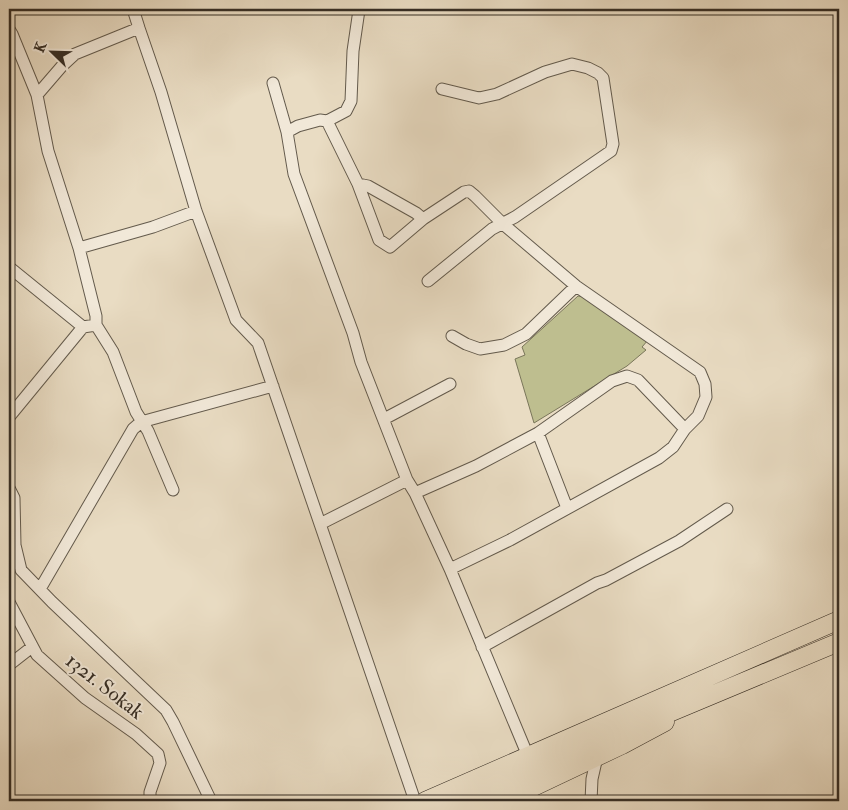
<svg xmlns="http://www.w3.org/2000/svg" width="848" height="810" viewBox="0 0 848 810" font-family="'IM FELL Double Pica',serif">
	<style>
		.green { fill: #bebe8f; stroke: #7a765a }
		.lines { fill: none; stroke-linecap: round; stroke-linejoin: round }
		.minor-casing { stroke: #635a4c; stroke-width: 13 }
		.primary-casing { stroke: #362e25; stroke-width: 19 }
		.trunk-casing { stroke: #362e25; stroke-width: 19 }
		.minor { stroke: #f1e8d8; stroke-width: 11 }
		.primary { stroke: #e9dcc3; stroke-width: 18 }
		.trunk { stroke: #e9dcc3; stroke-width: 18 }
		.labels { text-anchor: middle; stroke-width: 4; stroke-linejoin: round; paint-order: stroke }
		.street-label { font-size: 21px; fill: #362e25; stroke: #f1e8d8 }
	</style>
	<rect width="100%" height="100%" fill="#e9dcc3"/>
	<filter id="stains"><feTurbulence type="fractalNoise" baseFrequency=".004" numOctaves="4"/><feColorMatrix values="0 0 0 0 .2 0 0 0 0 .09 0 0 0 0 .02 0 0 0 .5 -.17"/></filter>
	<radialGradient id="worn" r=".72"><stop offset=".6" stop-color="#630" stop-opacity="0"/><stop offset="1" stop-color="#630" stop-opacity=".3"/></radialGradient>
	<!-- green -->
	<path class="green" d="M578,296L586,297L648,340L642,347L646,350L627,366L534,423L515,359L525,355L522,347Z"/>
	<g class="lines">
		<!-- minor casing -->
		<g class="minor-casing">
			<path id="minor" d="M133,9L139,28L161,92L196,211L236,320L258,343L415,801
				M9,29L12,34L37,95L48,151L79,248L96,316V325L113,352L136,412L148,431L173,490
				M273,83L287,132L294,174L353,333L361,362L407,480L415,493L450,569L528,756
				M37,95L62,66L75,54L139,28
				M327,121L358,184L379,240L390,247L423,219L464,192L469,191L475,196L503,224L576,286L700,372L705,384L706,397L698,416L685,429L673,447L659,458L510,540L450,569
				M287,132L298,126L320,120L327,121L346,111L351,101L353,51L359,10
				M358,184L368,186L416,213L423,219
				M79,248L153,227L196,211
				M9,267L83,327
				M428,281L492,229L515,217L611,151L613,144L603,78L598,73L588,68L572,64L545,72L497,94L479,98L442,89
				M452,336L466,344L480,349L504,345L526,334L576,286
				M9,417L83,327L96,325
				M384,419L450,384
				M538,433L567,508
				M9,488L14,498L15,545L21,570L52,602L166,710L173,722L211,801
				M415,493L476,466L538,433L612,381L627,376L638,380L685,429
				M320,524L407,480
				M40,589L133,429L141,422L273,386
				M9,602L37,655L85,698L136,734L158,754L160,763L150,792V801
				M482,647L597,583L606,580L679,541L727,509
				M9,665L32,647
				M591,801L592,779L597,757"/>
		</g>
		<!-- primary casing -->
		<g class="primary-casing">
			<path id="primary" d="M504,801L622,745L665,722"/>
		</g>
		<!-- trunk casing -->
		<g class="trunk-casing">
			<path id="trunk" d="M425,801L839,620
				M468,801L552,762L839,642"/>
		</g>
		<!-- minor -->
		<use href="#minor" class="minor"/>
		<!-- primary -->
		<use href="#primary" class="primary"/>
		<!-- trunk -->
		<use href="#trunk" class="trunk"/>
	</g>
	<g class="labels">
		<!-- street labels -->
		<g class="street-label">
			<text transform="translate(105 686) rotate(38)" y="7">1321. Sokak</text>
		</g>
	</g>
	<!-- margin -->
	<rect width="848" height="810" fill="none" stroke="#e9dcc3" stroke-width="30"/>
	<rect x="10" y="10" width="828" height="790" fill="none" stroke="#362e25" stroke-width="2.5"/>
	<rect x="15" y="15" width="818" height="780" fill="none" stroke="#362e25"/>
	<!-- north arrow -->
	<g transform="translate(52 52) rotate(293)" stroke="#f1e8d8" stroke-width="4" paint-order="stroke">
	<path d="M0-4L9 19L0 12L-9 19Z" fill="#362e25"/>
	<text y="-8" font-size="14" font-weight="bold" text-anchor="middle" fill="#362e25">K</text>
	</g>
	<rect width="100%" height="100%" filter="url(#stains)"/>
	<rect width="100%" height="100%" fill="url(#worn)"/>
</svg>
